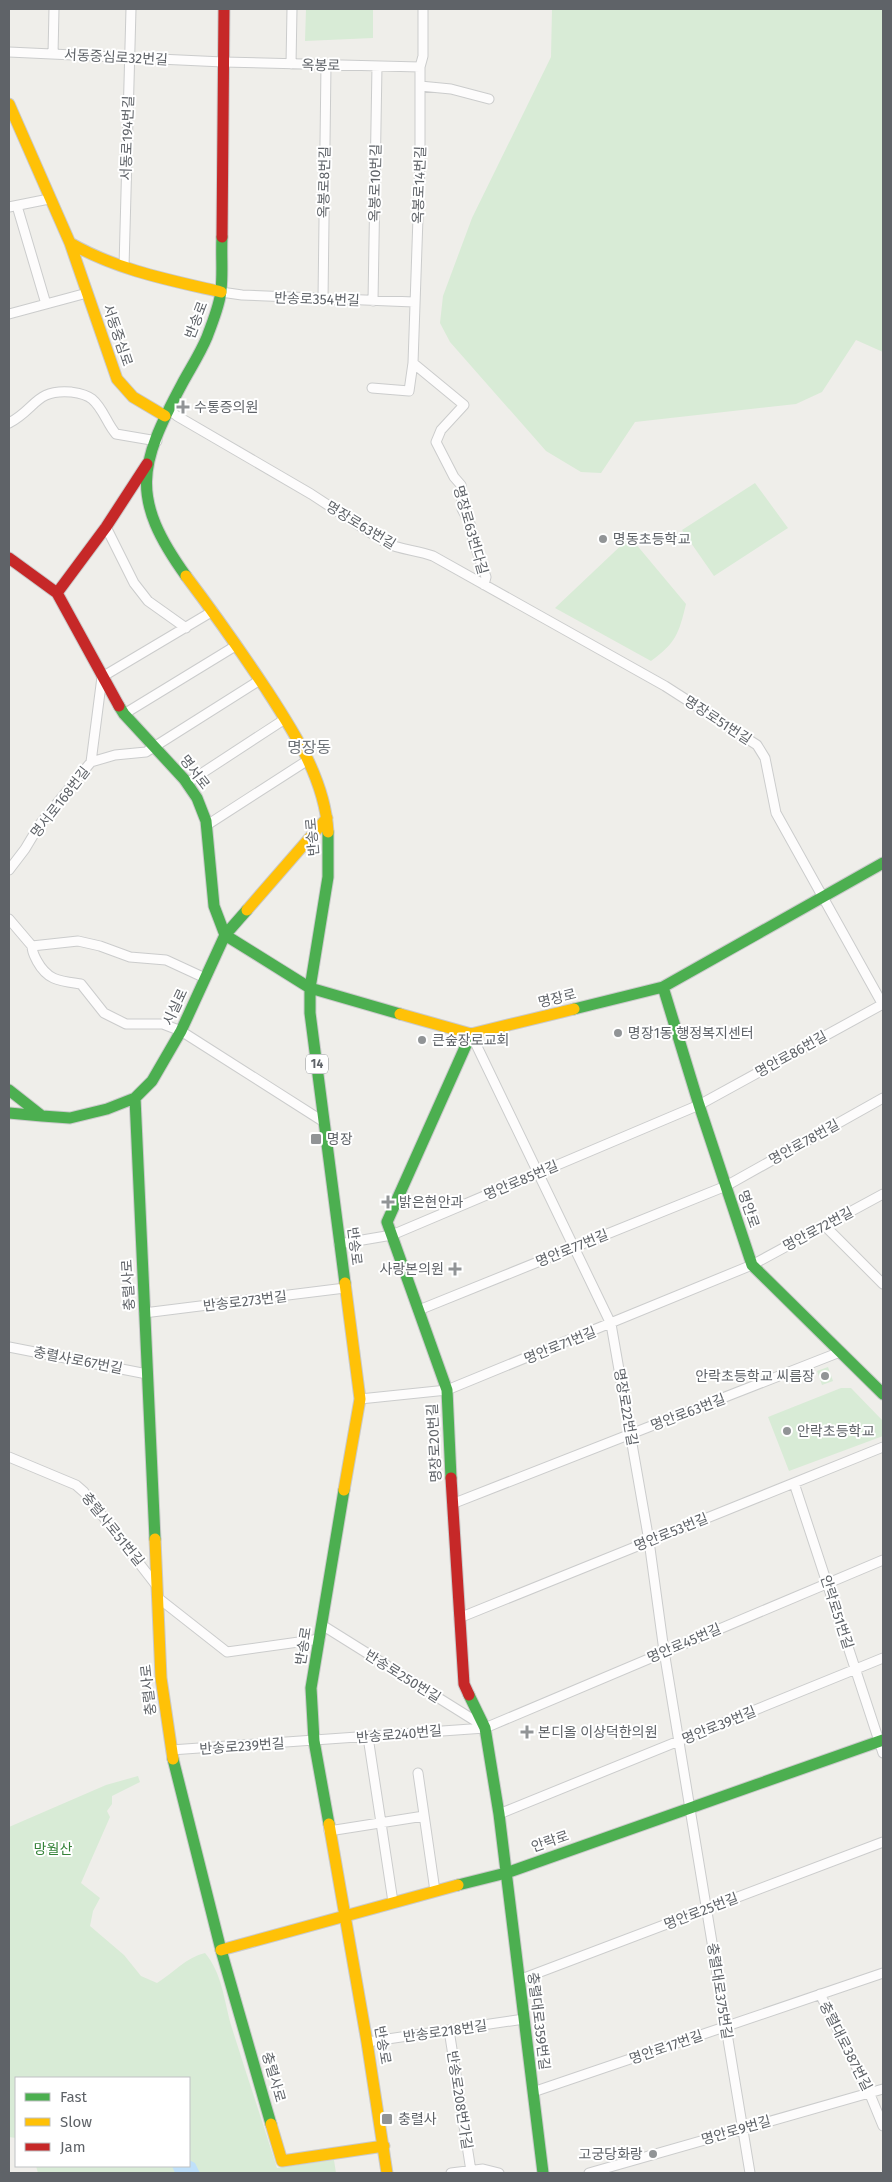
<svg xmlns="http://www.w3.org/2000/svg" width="892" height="2182" viewBox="0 0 892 2182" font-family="'Fira Sans','Noto Sans KR',sans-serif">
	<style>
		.green { fill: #d8ebd6 }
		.water { fill: #bfe0f9 }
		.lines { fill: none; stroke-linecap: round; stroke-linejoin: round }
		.street-casing { stroke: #cbcccc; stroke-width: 11 }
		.fast-casing { stroke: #cacacb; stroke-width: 13 }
		.slow-casing { stroke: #cacacb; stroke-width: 13 }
		.jam-casing { stroke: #cacacb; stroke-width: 13 }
		.street { stroke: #fdfcfc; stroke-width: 9 }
		.fast { stroke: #4caf50; stroke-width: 11 }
		.slow { stroke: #ffc107; stroke-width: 11 }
		.jam { stroke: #c62828; stroke-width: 11 }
		.poi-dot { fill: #919496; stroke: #fff; stroke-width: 2 }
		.labels { text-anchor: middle; stroke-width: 4; stroke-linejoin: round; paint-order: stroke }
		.shield { fill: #fff; stroke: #8f9295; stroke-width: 1 }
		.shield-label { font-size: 12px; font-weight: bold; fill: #5f6368 }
		.street-label { font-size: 14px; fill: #5f6368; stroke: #fff }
		.poi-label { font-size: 14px; fill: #5f6368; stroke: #fff; text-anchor: start }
		.park-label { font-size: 14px; fill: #348238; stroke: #fff }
		.quarter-label { font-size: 16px; fill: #70757a; stroke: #fff }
	</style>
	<rect width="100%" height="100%" fill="#efeeea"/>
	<!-- green -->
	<path class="green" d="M306,9H373V38L305,41Z
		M552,9H883V352L856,340L822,392L796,404L635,422L601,473L581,472L546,451L450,342L440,323L443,296L472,218L551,57Z
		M755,483L788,528L714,576L682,530Z
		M630,537L686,604C679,633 676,643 651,661L555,608Z
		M828,1367L833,1381L822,1385L817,1371Z
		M841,1388H851L883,1421V1436L789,1471L768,1417Z
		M138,1776L140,1782L112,1796V1804L107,1811L110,1817L81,1883L100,1898L93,1911L90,1926L124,1955L141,1976L157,1983C173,1973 187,1957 205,1953C222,1973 224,2000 231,2025C246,2073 262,2120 277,2168L334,2160L336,2173H38L36,2166H189V2078H16V2138L9,2137V1827L106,1785Z"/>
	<!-- water -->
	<path class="water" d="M189,2160L195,2163L200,2173H175L172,2166H189Z"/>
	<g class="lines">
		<!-- street casing -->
		<g class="street-casing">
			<path id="street" d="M423,9V56L420,67V159L413,363L464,405L441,430L436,442L454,477L461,485L462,509L471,526L473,540L486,577L484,585
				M9,52L223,62L420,67
				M53,54L54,9
				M291,64L292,9
				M420,86L451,89L489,99
				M17,206L46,304
				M9,207L49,199
				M124,267L131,9
				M221,292L242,295L414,302
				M323,299L326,65
				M373,301L377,66
				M9,314L87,293
				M372,388L409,391L413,363
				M168,409L177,416L311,494L386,543C401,550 417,550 433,556L665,686L757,745L765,758L776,813L883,1005
				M9,423C36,409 35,389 71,392C78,393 86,394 92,399C103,408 107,424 116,434L157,441
				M106,527L134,583L148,601L186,628
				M124,714L237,645
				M91,762L102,677L213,611
				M187,783L285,719
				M207,825L308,760
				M9,870L25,849L40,824L91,762L115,755L146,752L260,680
				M9,919L32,946C32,952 34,955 37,961C48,981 60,981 81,984L104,1013L126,1024H163L181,1031L324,1122
				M32,946L78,941L100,946L130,957L166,960L205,978
				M471,1034L611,1324L649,1541L664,1651L750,2173
				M825,1226L883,1284
				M339,1244L392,1235L699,1105L883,1004
				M419,1310L726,1186L883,1098
				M144,1313L345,1288
				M9,1347L147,1374
				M360,1399L447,1390L752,1265L883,1194
				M9,1457L76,1485L84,1492L156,1585
				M794,1483L883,1753
				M452,1504L840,1352
				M157,1597L227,1652L320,1639
				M459,1618L883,1447
				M322,1625L485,1727
				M368,1737L393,1902
				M171,1750L485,1728L883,1560
				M418,1773L435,1891
				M499,1814L883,1658
				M329,1831L424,1816
				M519,1980L883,1842
				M820,1994L869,2092L883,2126
				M449,2030L471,2171
				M367,2042L524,2019
				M533,2092L883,1973
				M451,2173L483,2169L499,2173
				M589,2173L883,2089"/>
		</g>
		<!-- fast casing -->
		<g class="fast-casing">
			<path id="fast" d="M186,576C130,498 138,466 182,384C190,369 200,354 207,337C212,323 220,305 221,290C223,273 221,255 222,237
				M119,706L124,714L184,779L197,798L206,821L214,906L225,935L310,988L400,1014
				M328,832V877L310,988V1013L345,1283
				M663,987L699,1105L752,1265L883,1394
				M574,1009L663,987L883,863
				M9,1090L42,1116L70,1118L107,1109L135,1098L152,1081L181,1031L225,935L247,910
				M135,1098L155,1539
				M9,1113L42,1116
				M451,1478L447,1390L387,1222L471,1034
				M469,1695L485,1728L499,1814L543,2173
				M173,1759L221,1950L271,2124
				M329,1824L314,1741L311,1688L344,1490
				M458,1885L506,1873L883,1740"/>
		</g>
		<!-- slow casing -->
		<g class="slow-casing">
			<path id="slow" d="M9,104L70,243L117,379L133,397L165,416
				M70,243C117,270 169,280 221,292
				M186,576C214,613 240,650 266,689C294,732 325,779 328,832
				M247,910L327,818
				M400,1014L471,1034L574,1009
				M344,1490L360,1399L345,1283
				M155,1539L161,1678L173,1759
				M329,1824L367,2042L387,2173
				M221,1950L458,1885
				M271,2124L282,2161L384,2146"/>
		</g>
		<!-- jam casing -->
		<g class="jam-casing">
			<path id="jam" d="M222,237L224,9
				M9,558L57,593L119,706
				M57,593L106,527L147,464
				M451,1478L464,1684L469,1695"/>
		</g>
		<!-- street -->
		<use href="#street" class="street"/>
		<!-- fast -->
		<use href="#fast" class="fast"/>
		<!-- slow -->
		<use href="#slow" class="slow"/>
		<!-- jam -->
		<use href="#jam" class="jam"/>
	</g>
	<!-- markers -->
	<g class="poi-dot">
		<path d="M180.5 399.5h5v5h5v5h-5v5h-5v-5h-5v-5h5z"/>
		<circle cx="603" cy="539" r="5"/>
		<circle cx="618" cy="1033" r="5"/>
		<circle cx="422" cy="1040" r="5"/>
		<rect x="310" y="1133" width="12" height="12" rx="2.5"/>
		<path d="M385.5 1194.5h5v5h5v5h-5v5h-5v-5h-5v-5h5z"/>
		<path d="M452.5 1261.5h5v5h5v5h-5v5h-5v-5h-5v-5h5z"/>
		<circle cx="825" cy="1376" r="5"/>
		<circle cx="787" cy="1431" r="5"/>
		<path d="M524.5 1724.5h5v5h5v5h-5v5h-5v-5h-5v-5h5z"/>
		<rect x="381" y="2113" width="12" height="12" rx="2.5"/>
		<circle cx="653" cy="2154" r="5"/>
	</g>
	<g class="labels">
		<!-- shield labels -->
		<rect class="shield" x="306" y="1054.5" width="22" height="19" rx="4"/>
		<g class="shield-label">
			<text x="317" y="1068">14</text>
		</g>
		<!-- street labels -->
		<g class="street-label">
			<text transform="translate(116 57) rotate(3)" y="5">서동중심로32번길</text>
			<text transform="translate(321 65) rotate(1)" y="5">옥봉로</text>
			<text transform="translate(127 138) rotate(-88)" y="5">서동로194번길</text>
			<text transform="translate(324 182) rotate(-89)" y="5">옥봉로8번길</text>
			<text transform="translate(375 183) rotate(-89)" y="5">옥봉로10번길</text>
			<text transform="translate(419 185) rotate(-88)" y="5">옥봉로14번길</text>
			<text transform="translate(317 299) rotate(2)" y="5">반송로354번길</text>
			<text transform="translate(196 320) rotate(-69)" y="5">반송로</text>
			<text transform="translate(118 335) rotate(71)" y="5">서동중심로</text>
			<text transform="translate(361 525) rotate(31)" y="5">명장로63번길</text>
			<text transform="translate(471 530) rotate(74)" y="5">명장로63번다길</text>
			<text transform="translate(718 720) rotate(33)" y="5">명장로51번길</text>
			<text transform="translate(195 772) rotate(52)" y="5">명서로</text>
			<text transform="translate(60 802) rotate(-52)" y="5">명서로168번길</text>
			<text transform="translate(312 837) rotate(-95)" y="5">반송로</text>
			<text transform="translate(557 998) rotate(-14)" y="5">명장로</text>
			<text transform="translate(175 1007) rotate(-65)" y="5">시실로</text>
			<text transform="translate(791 1054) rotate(-29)" y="5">명안로86번길</text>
			<text transform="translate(804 1142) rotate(-29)" y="5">명안로78번길</text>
			<text transform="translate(521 1180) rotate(-23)" y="5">명안로85번길</text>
			<text transform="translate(749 1209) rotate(71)" y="5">명안로</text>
			<text transform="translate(818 1229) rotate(-28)" y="5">명안로72번길</text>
			<text transform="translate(355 1246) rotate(83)" y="5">반송로</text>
			<text transform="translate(572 1248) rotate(-22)" y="5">명안로77번길</text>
			<text transform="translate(128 1285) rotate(-93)" y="5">충렬사로</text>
			<text transform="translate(245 1301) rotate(-7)" y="5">반송로273번길</text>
			<text transform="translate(560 1345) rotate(-22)" y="5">명안로71번길</text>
			<text transform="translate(78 1360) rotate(11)" y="5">충렬사로67번길</text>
			<text transform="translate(626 1407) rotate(80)" y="5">명장로22번길</text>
			<text transform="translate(688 1412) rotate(-21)" y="5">명안로63번길</text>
			<text transform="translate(434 1443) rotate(-93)" y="5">명장로20번길</text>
			<text transform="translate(113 1529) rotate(51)" y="5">충렬사로51번길</text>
			<text transform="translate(671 1532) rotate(-22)" y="5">명안로53번길</text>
			<text transform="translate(837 1612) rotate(72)" y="5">안락로51번길</text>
			<text transform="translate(684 1643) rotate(-23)" y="5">명안로45번길</text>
			<text transform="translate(303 1646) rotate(-81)" y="5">반송로</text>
			<text transform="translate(403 1676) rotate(32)" y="5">반송로250번길</text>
			<text transform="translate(148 1690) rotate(-96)" y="5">충렬사로</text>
			<text transform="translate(719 1725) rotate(-22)" y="5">명안로39번길</text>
			<text transform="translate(399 1734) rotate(-5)" y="5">반송로240번길</text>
			<text transform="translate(242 1746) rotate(-4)" y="5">반송로239번길</text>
			<text transform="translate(550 1841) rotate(-19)" y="5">안락로</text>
			<text transform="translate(701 1911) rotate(-21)" y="5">명안로25번길</text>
			<text transform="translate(720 1991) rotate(81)" y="5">충렬대로375번길</text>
			<text transform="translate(539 2021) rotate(83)" y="5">충렬대로359번길</text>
			<text transform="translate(445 2031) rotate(-8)" y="5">반송로218번길</text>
			<text transform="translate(383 2045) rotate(80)" y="5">반송로</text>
			<text transform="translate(846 2046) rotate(63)" y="5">충렬대로387번길</text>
			<text transform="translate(666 2047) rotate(-19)" y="5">명안로17번길</text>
			<text transform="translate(274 2077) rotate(74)" y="5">충렬사로</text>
			<text transform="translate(460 2100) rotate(81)" y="5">반송로208번가길</text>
			<text transform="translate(736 2130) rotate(-16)" y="5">명안로9번길</text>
		</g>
		<!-- poi labels -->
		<g class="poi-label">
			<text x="194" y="412">수통증의원</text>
			<text x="613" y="544">명동초등학교</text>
			<text x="628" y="1038">명장1동 행정복지센터</text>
			<text x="432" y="1045">큰숲장로교회</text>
			<text x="327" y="1144">명장</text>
			<text x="399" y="1207">밝은현안과</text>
			<text x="444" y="1274" text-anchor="end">사랑본의원</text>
			<text x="815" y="1381" text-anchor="end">안락초등학교 씨름장</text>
			<text x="797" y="1436">안락초등학교</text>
			<text x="538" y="1737">본디올 이상덕한의원</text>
			<text x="398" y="2124">충렬사</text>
			<text x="643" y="2159" text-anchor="end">고궁당화랑</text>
		</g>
		<!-- park labels -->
		<g class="park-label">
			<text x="53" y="1854">망월산</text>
		</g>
		<!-- quarter labels -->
		<g class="quarter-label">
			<text x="309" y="753">명장동</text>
		</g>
	</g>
	<!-- border -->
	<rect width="892" height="2182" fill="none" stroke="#5f6368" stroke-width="20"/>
	<!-- legend -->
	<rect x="15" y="2077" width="175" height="90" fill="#ffffff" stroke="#bfc1c3"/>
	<rect x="25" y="2093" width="25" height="8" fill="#4caf50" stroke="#bfc1c3"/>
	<text x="60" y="2102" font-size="15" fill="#5f6368">Fast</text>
	<rect x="25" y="2118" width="25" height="8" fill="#ffc107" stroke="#bfc1c3"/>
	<text x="60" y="2127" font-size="15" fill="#5f6368">Slow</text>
	<rect x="25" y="2143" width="25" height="8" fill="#c62828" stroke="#bfc1c3"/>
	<text x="60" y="2152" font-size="15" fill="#5f6368">Jam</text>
</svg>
